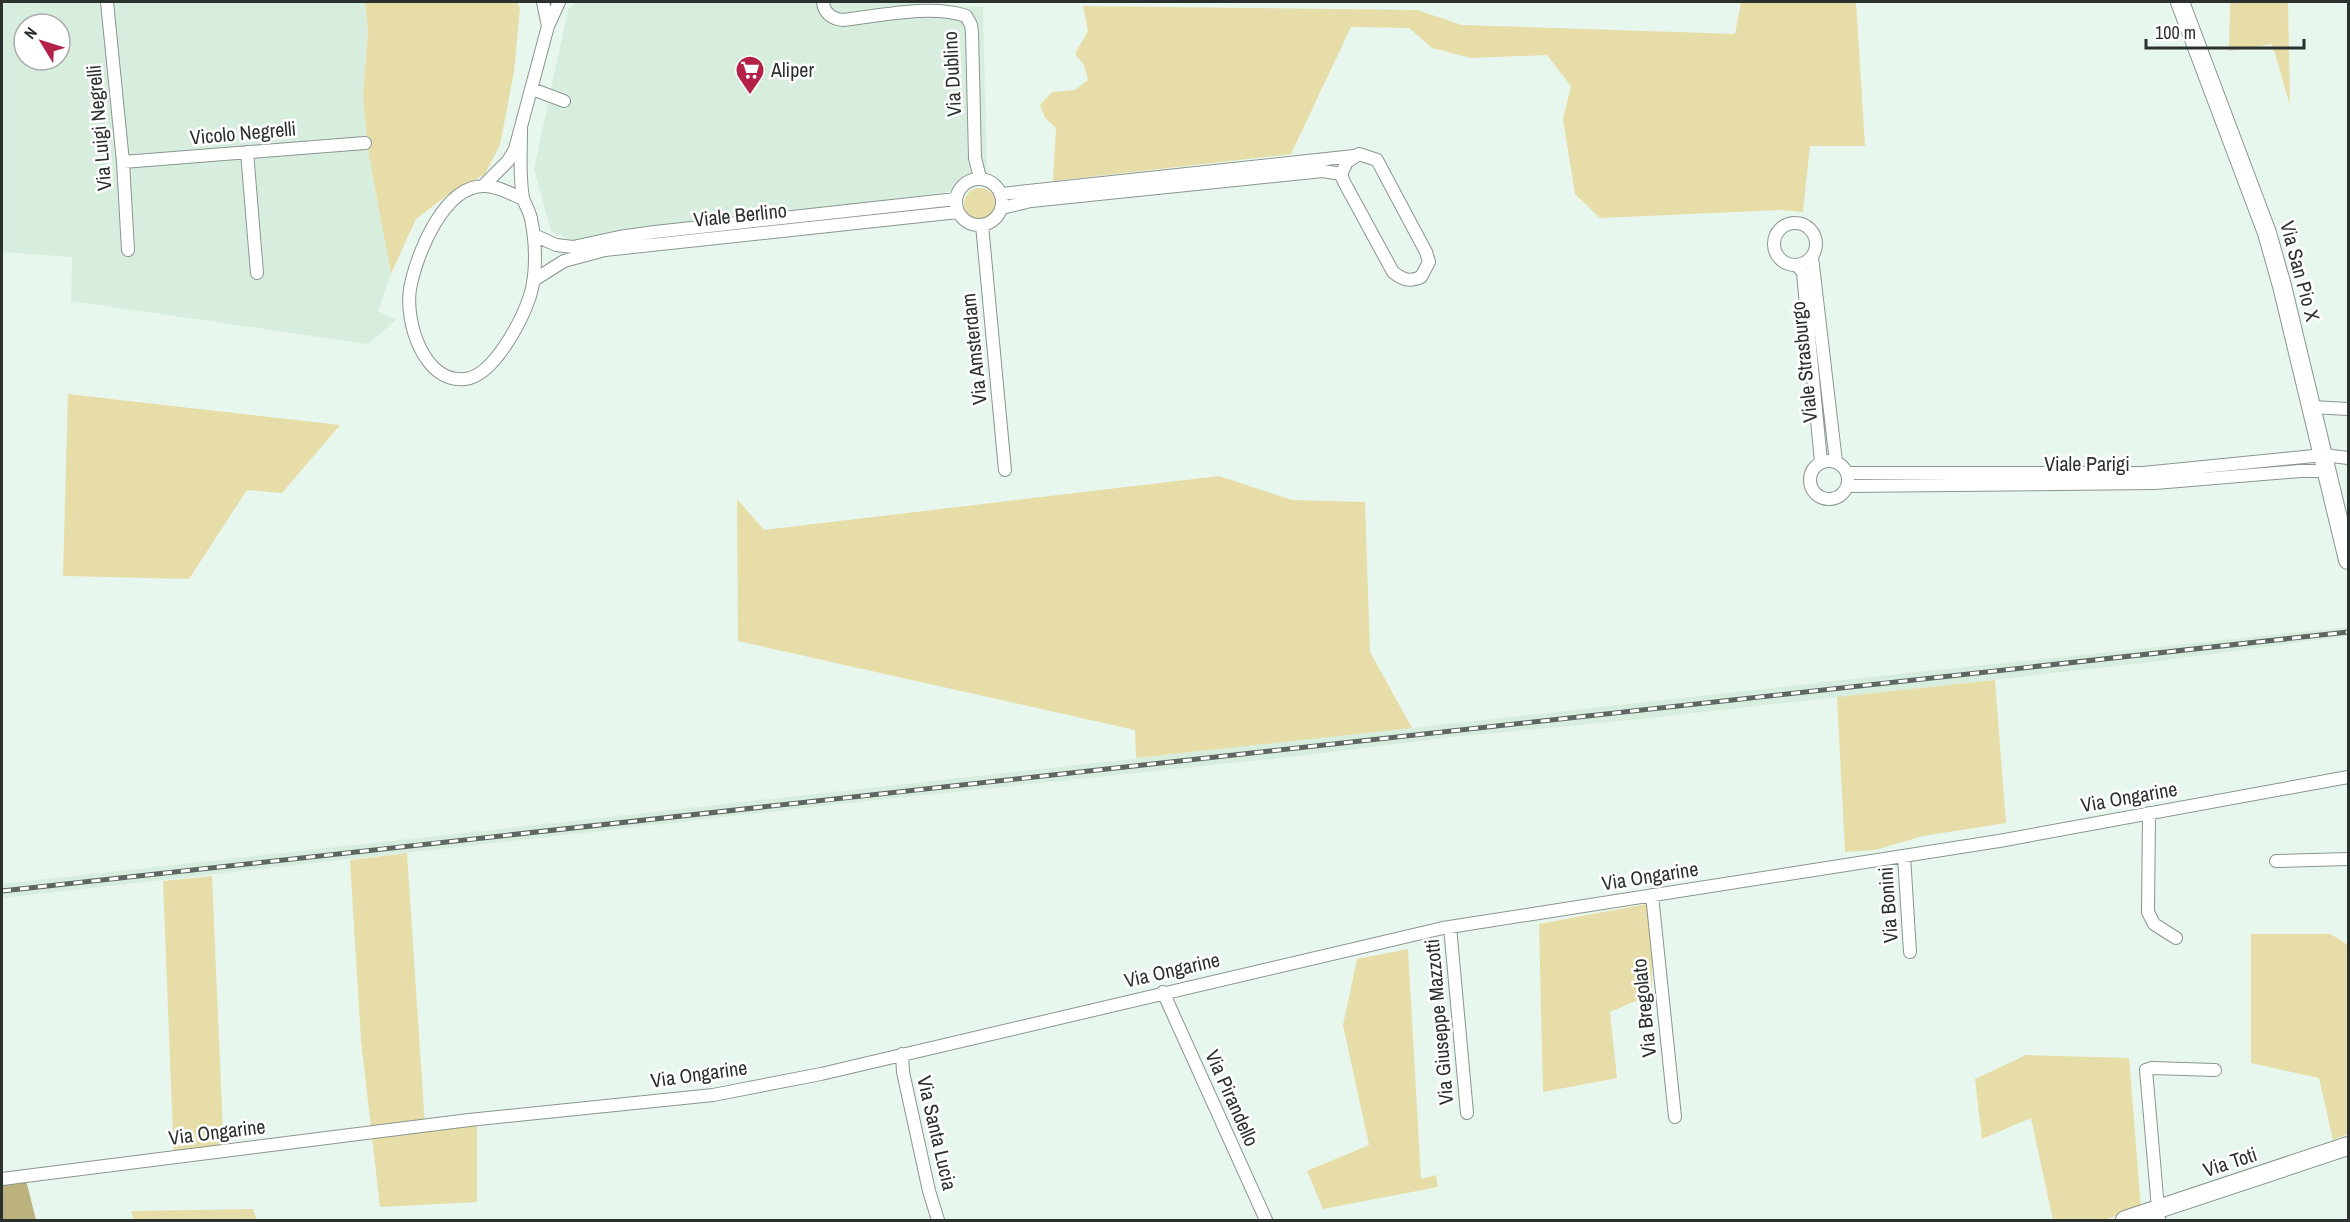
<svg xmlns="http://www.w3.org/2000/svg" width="2350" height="1222" viewBox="0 0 2350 1222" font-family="'Archivo Narrow',sans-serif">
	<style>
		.built { fill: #d7eedf; fill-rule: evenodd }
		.green { fill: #e7dda8 }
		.forest { fill: #bbb27d }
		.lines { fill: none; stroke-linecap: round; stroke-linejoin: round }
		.street-casing { stroke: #89968e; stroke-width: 14 }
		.secondary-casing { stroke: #89968e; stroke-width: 20 }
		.street { stroke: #fff; stroke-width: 12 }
		.secondary { stroke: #fff; stroke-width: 18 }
		.rail-casing { stroke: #5e6661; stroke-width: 5 }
		.rail { stroke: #fff; stroke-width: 3; stroke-dasharray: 9; stroke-linecap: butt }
		.labels { text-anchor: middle; stroke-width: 5; stroke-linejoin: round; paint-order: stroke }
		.poi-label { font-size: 20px; fill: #2b312d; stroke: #fff; text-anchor: start }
		.street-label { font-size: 20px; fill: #2b312d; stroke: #fff }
	</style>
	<rect width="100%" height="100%" fill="#e8f7ee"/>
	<!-- built -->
	<path class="built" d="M2,2H365L368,31L363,96L368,150L391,274L378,311L396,320L368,344L71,301L72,257L2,252ZM24,24H60V60H24Z
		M576,2H895L983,7L987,171L965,175L949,192L570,240L551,231L534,169L568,10Z
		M2348,627V636L2152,662L1632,720L1453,737L1299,756L888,799L2,898V884L1889,675Z"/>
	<!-- green -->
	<path class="green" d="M365,2H517L520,8L514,72L500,145L485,174L449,194L416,219L391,274L368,150L363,96L368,31Z
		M1741,2H1856L1865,146H1810L1803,212L1780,210L1600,218L1575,194L1563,119L1571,86L1547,55L1471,58L1432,48L1409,28L1351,27L1291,154L1053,181L1056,128L1045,118L1040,105L1052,92L1075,90L1088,80L1084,65L1075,54L1088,31L1083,6L1417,10L1462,25L1735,34Z
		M2230,2H2288L2290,105L2272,44L2229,51Z
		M964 204a16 16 0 1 1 32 0a16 16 0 1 1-32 0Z
		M68,394L340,425L282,493L247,490L189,579L63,576Z
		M1219,476L1292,500L1365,502L1370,652L1412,728L1136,758L1135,730L738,641L737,499L764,530Z
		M1995,680L2006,823L1923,836L1875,850L1845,852L1837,697Z
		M407,853L425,1127L477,1123V1202L380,1207L361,1040L350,860Z
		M212,876L224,1156L174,1163L163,881Z
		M1652,903V994L1610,1012L1617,1078L1543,1092L1539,924Z
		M2251,934H2331L2348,945V1134L2333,1140L2319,1078L2251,1063Z
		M1408,949L1421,1179L1436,1175L1438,1187L1323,1209L1307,1171L1369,1145L1343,1025L1357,959Z
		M2026,1055L2129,1058L2141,1208L2104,1220H2053L2031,1118L1982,1139L1975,1079Z
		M253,1209L257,1220H134L131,1211Z"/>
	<!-- forest -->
	<path class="forest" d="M26,1180L36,1220H2V1182Z"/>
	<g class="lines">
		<!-- street casing -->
		<g class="street-casing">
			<path id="street" d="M107,2L123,162L128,250
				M543,2L548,26
				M823,2C824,13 832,19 843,20C879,16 932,4 966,16L971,25L972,33L975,158L980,178
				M532,89L564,101
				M521,130C521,152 519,176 523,198C525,205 530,212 531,219C536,242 537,273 530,296C522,320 494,376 465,379C423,383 405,321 410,289C416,256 443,185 485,186C498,186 511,194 523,199
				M247,152L257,273
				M1359,154L1377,160L1426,252L1429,262L1421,277C1409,282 1403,280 1393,272L1344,182L1341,174L1347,162Z
				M123,162L365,143
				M956 202a23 23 0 1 1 46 0a23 23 0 1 1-46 0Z
				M484,185L508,161L515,149L548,26L559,2
				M1001,194L1354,156
				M1002,208L1031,201L1323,171L1341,174
				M1774 244a21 21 0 1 1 42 0a21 21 0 1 1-42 0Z
				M982,225L1005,470
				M534,235L556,245L573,247L619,237L655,232L956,199
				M1812,257L1836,462
				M1797,265L1803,273L1821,462
				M534,280L564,261L605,250L958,212
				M2312,407L2348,409
				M1810 480a19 19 0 1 1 38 0a19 19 0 1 1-38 0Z
				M1847,473H2143L2324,455L2348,458
				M1847,486L2155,483L2300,471H2327
				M2149,813L2148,912L2154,924L2176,938
				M1904,856L1910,952
				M2276,861L2348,859
				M1652,895L1675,1117
				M1450,927L1467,1113
				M1163,992L1266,1220
				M902,1054L903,1072L929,1191L938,1220
				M2,1179L469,1120L713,1095L821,1074L1443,928L1999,841L2348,777
				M2159,1220L2146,1070L2152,1068L2215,1070"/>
		</g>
		<!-- secondary casing -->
		<g class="secondary-casing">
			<path id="secondary" d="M2180,2L2267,233L2282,286L2348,560
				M2125,1220L2348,1146"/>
		</g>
		<!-- street -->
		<use href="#street" class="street"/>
		<!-- secondary -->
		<use href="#secondary" class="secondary"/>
		<!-- rail casing -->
		<g class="rail-casing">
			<path id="rail" d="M2,891L2348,632"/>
		</g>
		<!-- rail -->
		<use href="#rail" class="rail"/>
	</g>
	<!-- icons -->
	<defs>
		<g id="supermarket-pin" transform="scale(1.5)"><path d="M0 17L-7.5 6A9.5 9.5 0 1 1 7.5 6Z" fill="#b42248" stroke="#fff"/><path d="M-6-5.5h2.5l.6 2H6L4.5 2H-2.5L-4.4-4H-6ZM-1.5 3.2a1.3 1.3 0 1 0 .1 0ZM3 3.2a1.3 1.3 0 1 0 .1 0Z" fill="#fff"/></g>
	</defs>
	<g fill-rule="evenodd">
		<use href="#supermarket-pin" x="750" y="70"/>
	</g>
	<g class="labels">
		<!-- poi labels -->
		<g class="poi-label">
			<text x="771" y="77">Aliper</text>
		</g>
		<!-- street labels -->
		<g class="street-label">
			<text transform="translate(952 74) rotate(-93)" y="7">Via Dublino</text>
			<text transform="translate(99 128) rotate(-95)" y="7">Via Luigi Negrelli</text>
			<text transform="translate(243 133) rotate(-5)" y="7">Vicolo Negrelli</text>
			<text transform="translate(740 215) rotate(-6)" y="7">Viale Berlino</text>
			<text transform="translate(2300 271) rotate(75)" y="7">Via San Pio X</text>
			<text transform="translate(974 349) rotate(-96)" y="7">Via Amsterdam</text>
			<text transform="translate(1804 362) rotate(-96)" y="7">Viale Strasburgo</text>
			<text x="2087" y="471">Viale Parigi</text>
			<text transform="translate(2129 797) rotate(-10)" y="7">Via Ongarine</text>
			<text transform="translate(1650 876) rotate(-9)" y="7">Via Ongarine</text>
			<text transform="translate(1888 905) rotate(-94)" y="7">Via Bonini</text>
			<text transform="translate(1172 970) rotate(-13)" y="7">Via Ongarine</text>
			<text transform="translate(1644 1008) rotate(-96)" y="7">Via Bregolato</text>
			<text transform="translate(1439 1022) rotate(-95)" y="7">Via Giuseppe Mazzotti</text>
			<text transform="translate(699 1074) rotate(-8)" y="7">Via Ongarine</text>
			<text transform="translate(1232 1098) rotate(66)" y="7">Via Pirandello</text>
			<text transform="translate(217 1132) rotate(-7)" y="7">Via Ongarine</text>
			<text transform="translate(937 1133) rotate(77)" y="7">Via Santa Lucia</text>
			<text transform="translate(2230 1162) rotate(-18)" y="7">Via Toti</text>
		</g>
	</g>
	<!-- border -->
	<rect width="2350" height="1222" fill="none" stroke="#2b312d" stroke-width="6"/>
	<!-- north arrow -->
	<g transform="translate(42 42) rotate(308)"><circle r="28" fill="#ffffff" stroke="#aaadab" stroke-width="1.5"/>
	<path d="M0-4.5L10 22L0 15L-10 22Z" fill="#b42248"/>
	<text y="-9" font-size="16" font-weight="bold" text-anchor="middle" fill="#2b312d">N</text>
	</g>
	<!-- scale -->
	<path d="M2146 39v9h158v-9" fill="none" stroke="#2b312d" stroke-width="3"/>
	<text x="2155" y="39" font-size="18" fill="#2b312d" stroke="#ffffff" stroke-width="4.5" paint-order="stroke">100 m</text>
</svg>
